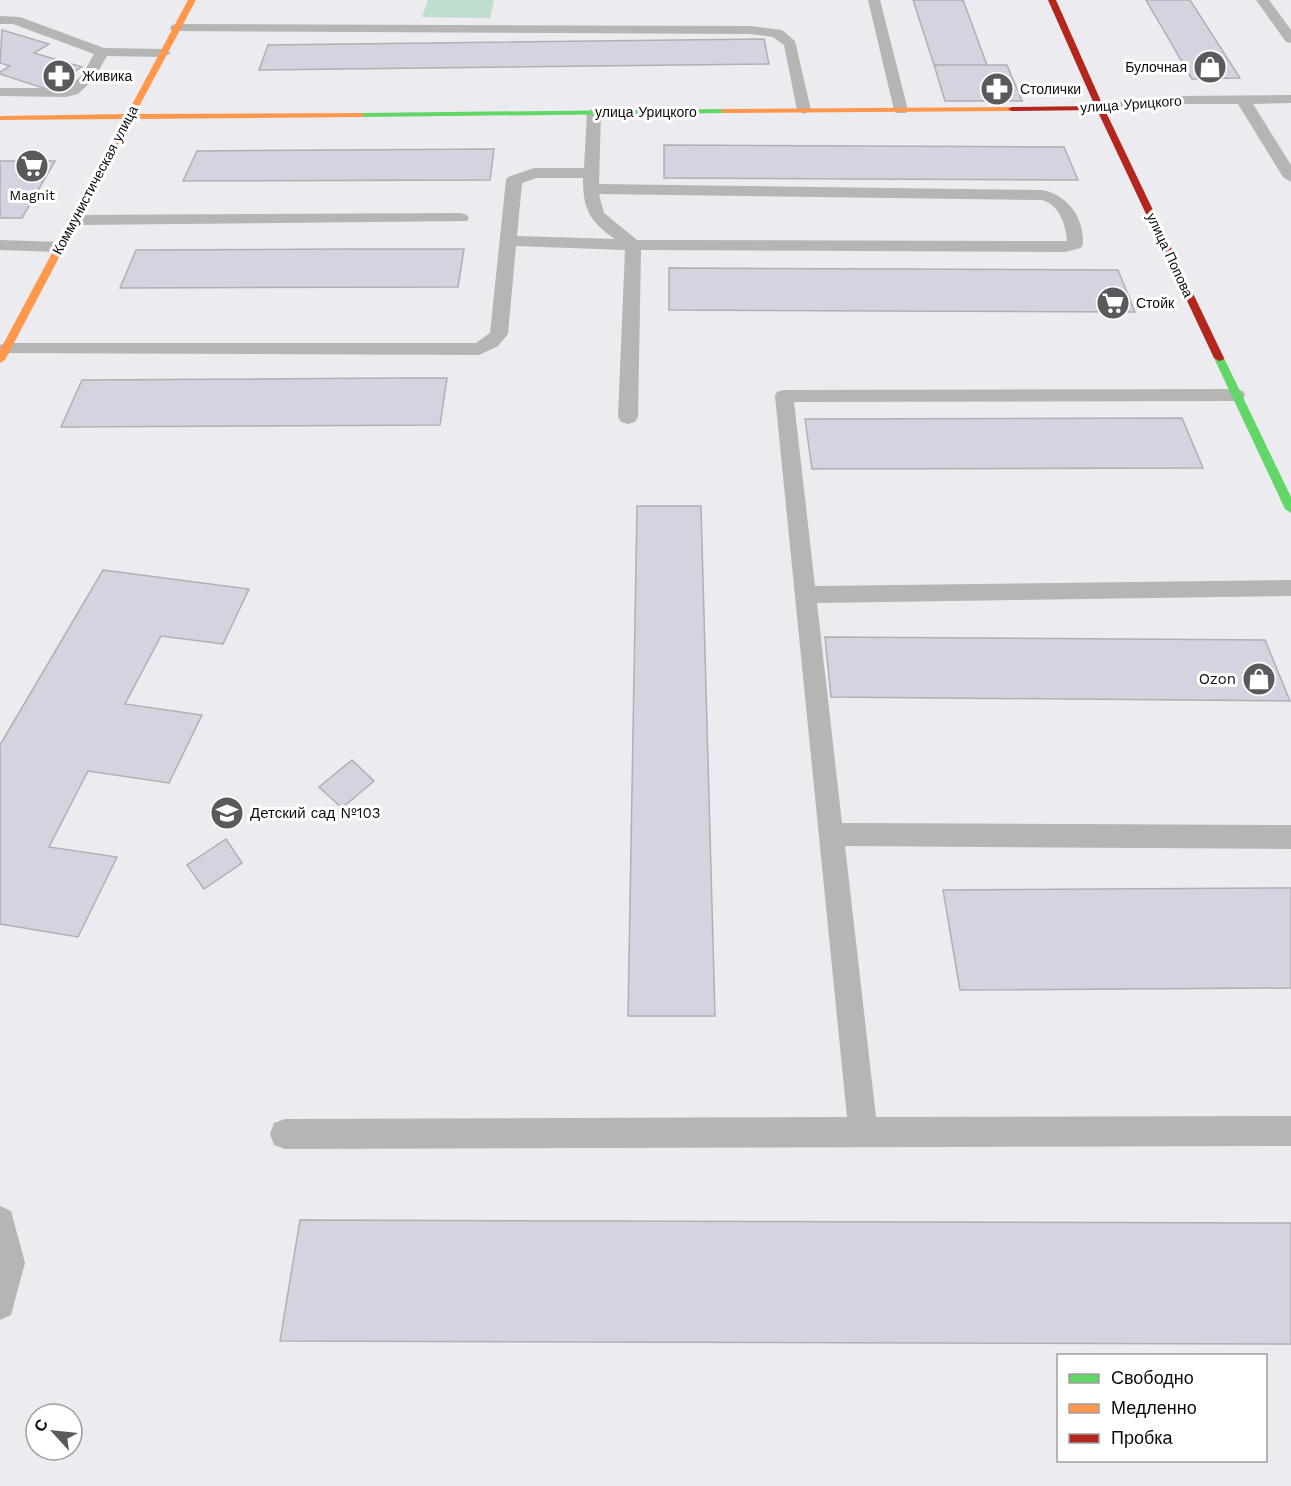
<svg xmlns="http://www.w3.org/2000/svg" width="1291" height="1486" viewBox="0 0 1291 1486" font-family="'Work Sans',sans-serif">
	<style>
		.green { fill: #beded0 }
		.building { fill: #d5d3df; stroke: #b0afb4; stroke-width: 1.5 }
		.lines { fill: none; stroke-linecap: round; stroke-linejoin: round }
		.lane { fill: #b5b5b4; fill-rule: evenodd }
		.fast { fill: #63d668; fill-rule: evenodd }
		.slow { fill: #ff974d; fill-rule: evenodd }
		.jam { fill: #b3261e; fill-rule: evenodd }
		.labels { text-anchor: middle; stroke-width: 6; stroke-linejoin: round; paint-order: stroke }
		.far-poi-label { font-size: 14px; fill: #0c0c10; stroke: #fff; text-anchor: start }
		.far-street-label { font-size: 14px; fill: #0c0c10; stroke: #fff }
		.poi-label { font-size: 15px; fill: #0c0c10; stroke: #fff; text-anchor: end }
	</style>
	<rect width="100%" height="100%" fill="#ebebf0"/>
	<!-- green -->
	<path class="green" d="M428,0H494L490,18L422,17Z"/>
	<!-- building -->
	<path class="building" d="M913,0H963L987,65H934Z
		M1146,0H1190L1240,78L1192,79Z
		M2,30L49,44L34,53L82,67L46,89L0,74V72L10,66L0,63Z
		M764,39L769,64L259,70L268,45Z
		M934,65H1007L1022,101H945Z
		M664,145L1064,147L1078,180L664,178Z
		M494,149L490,180L183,181L197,151Z
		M0,161H55L22,218H0Z
		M352,249H464L458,287L120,288L136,250Z
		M669,268L1118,270L1135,312L669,310Z
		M400,378H447L440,425L61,427L82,380Z
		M1182,418L1203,468L812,469L805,419Z
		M637,506H701L715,1016H628Z
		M103,570L249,589L223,644L161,636L125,704L202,715L169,783L88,771L49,847L117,857L78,937L0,924V745Z
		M825,637L1265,640L1290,701L831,697Z
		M352,760L374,781L342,808L319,787Z
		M226,839L242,863L204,889L187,865Z
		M1291,888V988L960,990L943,890Z
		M300,1220L1291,1223V1344L280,1341Z"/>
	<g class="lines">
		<!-- lane -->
		<path class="lane" d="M868,0H880L908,110L906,113H896L894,110Z
			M1256,0H1269L1291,30V43L1286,42Z
			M0,16L20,17L104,48L164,49L171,53L164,57L107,56L93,80L78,94L66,97L0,96V88H68L82,75L94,54L13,24H0Z
			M177,24L750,26L782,30L795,41L811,110L804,114L797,110L784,45L773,37L750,34L172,31L170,28L172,25Z
			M1291,95V103L1253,104L1291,165V182L1283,177L1238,104H1179L1100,112L1093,108L1100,104L1179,96Z
			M594,108L601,112L599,184L1042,190C1068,195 1084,217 1083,244L1081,248L1065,252L641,250L638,417L635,422L628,424L621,422L618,417L625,250L516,246L508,334L498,346L479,355L0,353V345L6,343H476L490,333L506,180L508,177L534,168H584L587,112ZM536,178H583C583,209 589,221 615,239L517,236L522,183ZM599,194L1042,200C1059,204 1066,225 1067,241L637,240L604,213Z
			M461,213L467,215L469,218L467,221L74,225L66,220L74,215Z
			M0,240L60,242L68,247L60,252L0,250Z
			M1236,389L1243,391L1245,395L1243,399L1236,401L794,402L815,586L1291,580V596L817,603L842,823L1291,825V849L845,846L876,1117L1291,1116V1146L285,1149L274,1145L270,1134L274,1123L285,1119L847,1117L775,396L777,392L784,390Z
			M0,1206L11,1211L25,1263L11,1315L0,1320Z"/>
		<!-- fast -->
		<path class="fast" d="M724,109L728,111L727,113L361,117L357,115L361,113Z
			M1219,355L1224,358L1291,497V513L1285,509L1214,358Z"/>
		<!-- slow -->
		<path class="slow" d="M188,0H196L135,114L361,113L365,115L361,117L132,119L5,360L0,363V350L124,119L0,120V116L127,114Z
			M1012,107H1015V111L724,113L720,111L724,109Z"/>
		<!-- jam -->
		<path class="jam" d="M1048,0H1056L1104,108L1224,358L1223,360L1219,361L1214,358L1097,110L1012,111L1008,109L1012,107L1095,106Z"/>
	</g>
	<!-- icons -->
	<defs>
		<g id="shop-disc" transform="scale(1.725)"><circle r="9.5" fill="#5a5a5e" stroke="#fff"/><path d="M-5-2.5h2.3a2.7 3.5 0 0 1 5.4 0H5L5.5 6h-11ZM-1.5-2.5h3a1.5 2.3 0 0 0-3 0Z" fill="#fff"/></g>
		<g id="pharmacy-disc" transform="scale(1.725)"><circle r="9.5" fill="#5a5a5e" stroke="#fff"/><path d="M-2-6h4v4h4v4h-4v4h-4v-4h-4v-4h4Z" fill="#fff"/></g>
		<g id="supermarket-disc" transform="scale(1.725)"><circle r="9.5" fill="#5a5a5e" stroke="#fff"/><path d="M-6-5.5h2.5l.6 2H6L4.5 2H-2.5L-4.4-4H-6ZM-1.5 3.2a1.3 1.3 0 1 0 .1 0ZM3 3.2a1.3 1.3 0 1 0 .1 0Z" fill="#fff"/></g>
		<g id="school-disc" transform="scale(1.725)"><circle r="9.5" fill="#5a5a5e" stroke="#fff"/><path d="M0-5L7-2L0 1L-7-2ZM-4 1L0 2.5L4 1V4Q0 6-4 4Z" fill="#fff"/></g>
	</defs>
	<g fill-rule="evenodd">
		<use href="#shop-disc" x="1210" y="67"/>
		<use href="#pharmacy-disc" x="59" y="76"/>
		<use href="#pharmacy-disc" x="997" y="89"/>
		<use href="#supermarket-disc" x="32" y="166"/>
		<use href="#supermarket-disc" x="1113" y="303"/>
		<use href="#shop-disc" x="1259" y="679"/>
		<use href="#school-disc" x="227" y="813"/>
	</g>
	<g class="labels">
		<!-- far-poi labels -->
		<g class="far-poi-label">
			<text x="1187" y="72" text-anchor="end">Булочная</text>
			<text x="82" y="81">Живика</text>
			<text x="1020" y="94">Столички</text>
			<text x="32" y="200" text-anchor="middle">Magnit</text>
			<text x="1136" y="308">Стойк</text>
		</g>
		<!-- far-street labels -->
		<g class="far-street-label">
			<text transform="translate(1131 104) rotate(-4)" y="5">улица Урицкого</text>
			<text x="646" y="117">улица Урицкого</text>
			<text transform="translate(95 180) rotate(-62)" y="5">Коммунистическая улица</text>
			<text transform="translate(1170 255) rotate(65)" y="5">улица Попова</text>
		</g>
		<!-- poi labels -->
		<g class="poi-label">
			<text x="1236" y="684">Ozon</text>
			<text x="250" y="818" text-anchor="start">Детский сад №103</text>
		</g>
	</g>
	<!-- legend -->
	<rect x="1057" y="1354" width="210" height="108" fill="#ffffff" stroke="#9e9e9f" stroke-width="1.5"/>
	<rect x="1069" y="1374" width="30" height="9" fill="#63d668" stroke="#9e9e9f" stroke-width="1.5"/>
	<text x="1111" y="1384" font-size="18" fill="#0c0c10">Свободно</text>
	<rect x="1069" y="1404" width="30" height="9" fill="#ff974d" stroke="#9e9e9f" stroke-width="1.5"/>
	<text x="1111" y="1414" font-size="18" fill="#0c0c10">Медленно</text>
	<rect x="1069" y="1434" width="30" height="9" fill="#b3261e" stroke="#9e9e9f" stroke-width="1.5"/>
	<text x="1111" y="1444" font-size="18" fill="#0c0c10">Пробка</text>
	<!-- north arrow -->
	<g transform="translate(54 1432) rotate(297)"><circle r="28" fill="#ffffff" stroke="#9e9e9f" stroke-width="1.5"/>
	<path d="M0-4.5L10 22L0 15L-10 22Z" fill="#5a5a5e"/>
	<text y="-9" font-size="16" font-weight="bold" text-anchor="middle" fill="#0c0c10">С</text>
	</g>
</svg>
